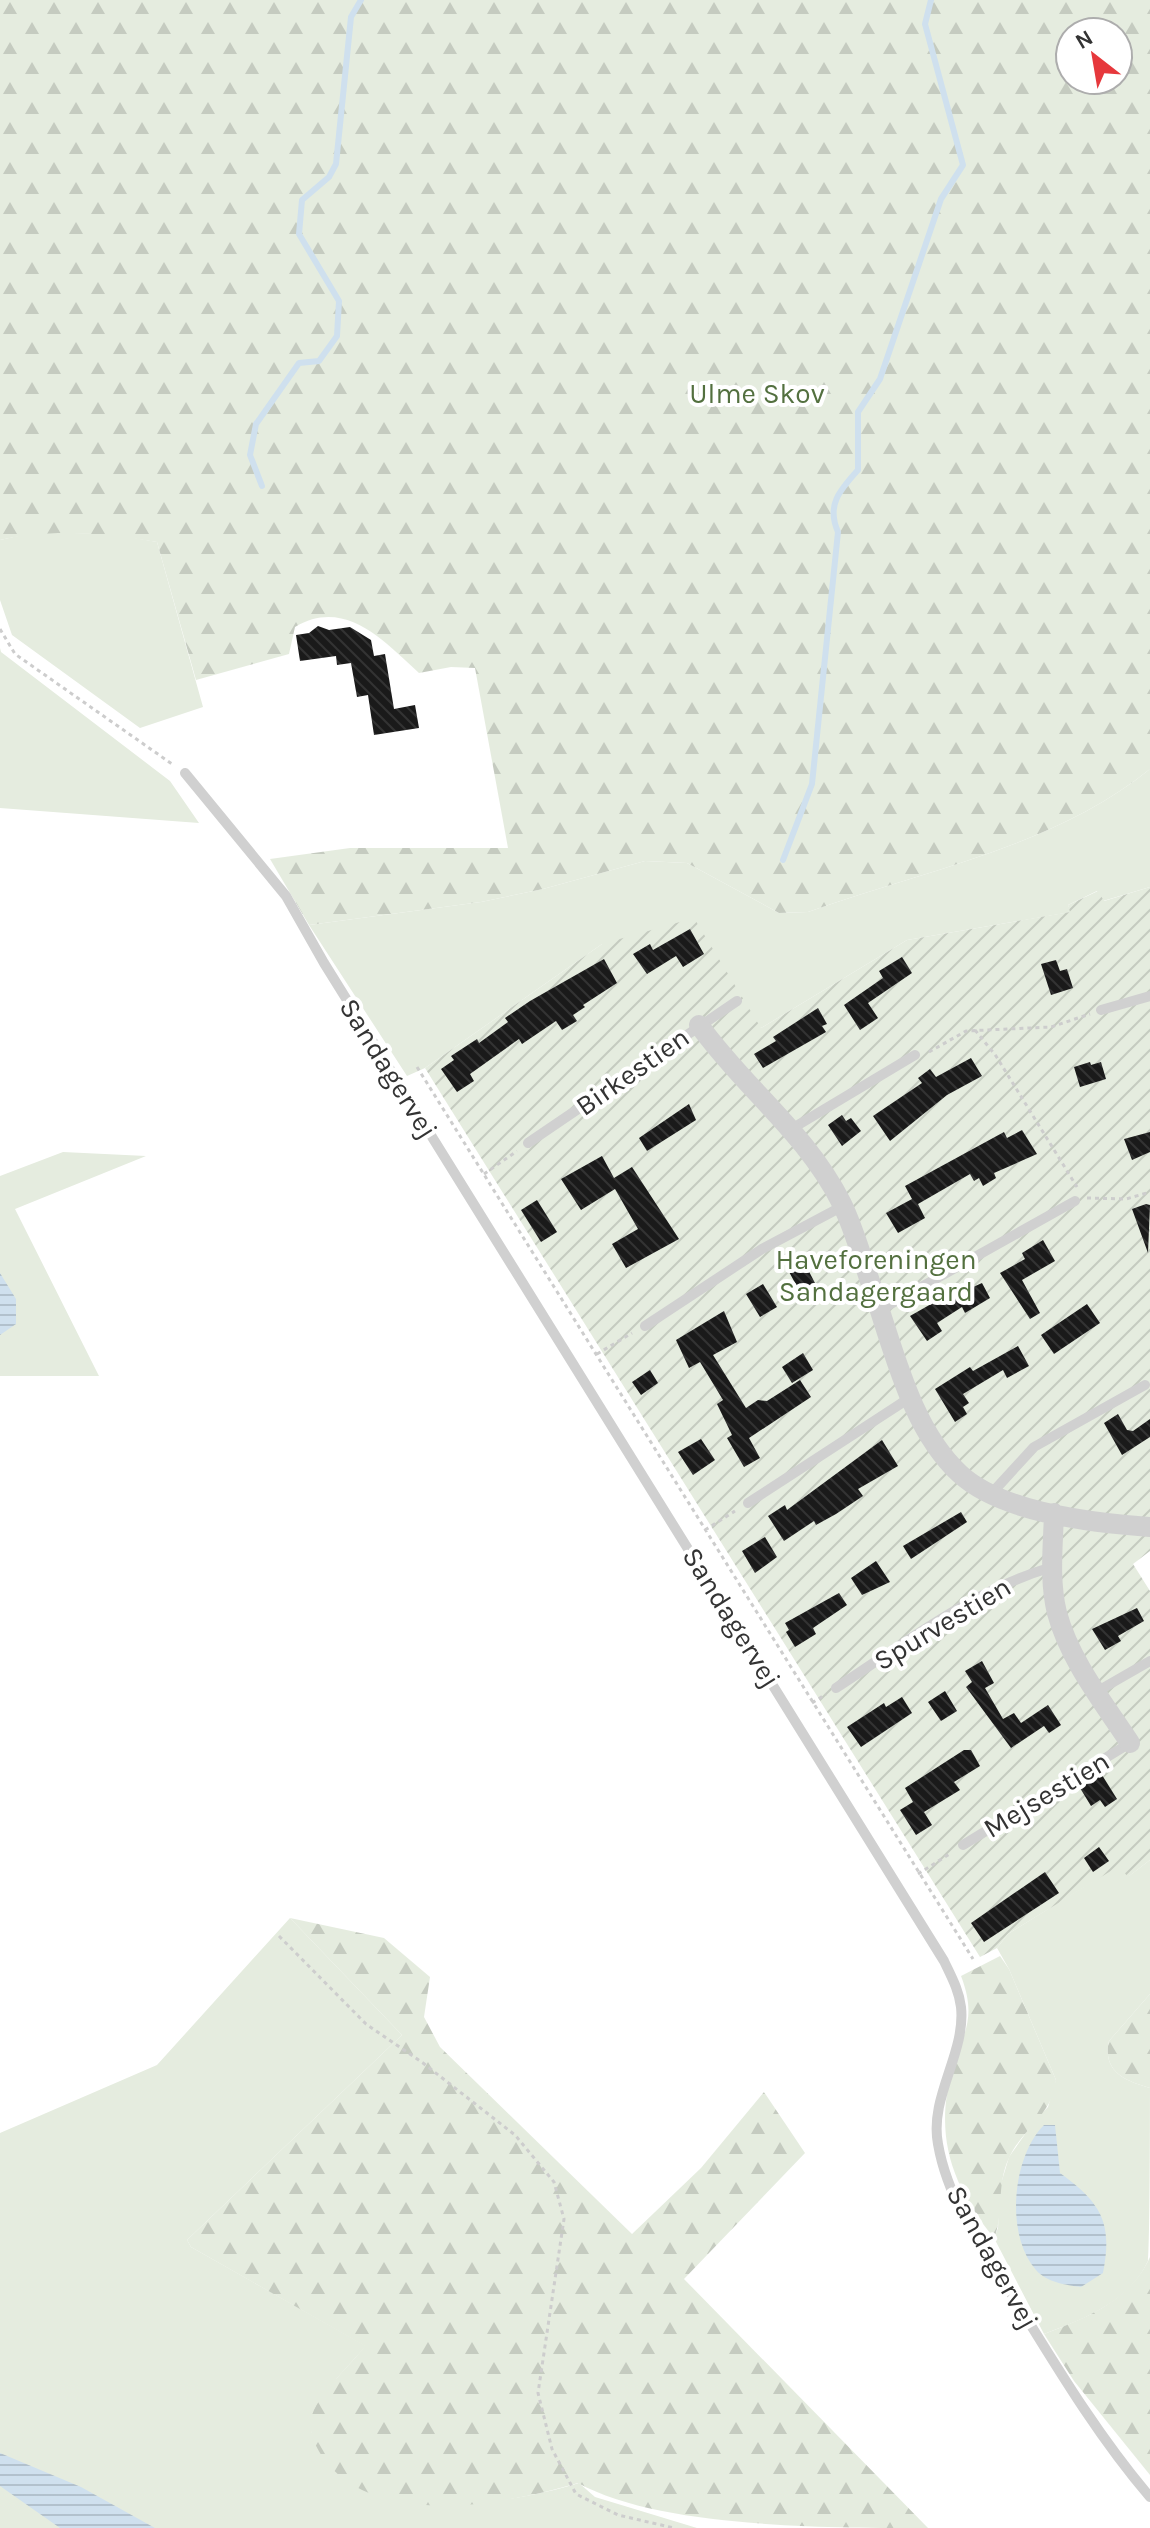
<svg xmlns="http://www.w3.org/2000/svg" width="1150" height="2528" viewBox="0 0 1150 2528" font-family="Karla,sans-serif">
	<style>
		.grass { fill: #e5ecdf }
		.forest { fill: url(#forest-firs); fill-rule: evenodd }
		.garden { fill: url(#garden-furrows) }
		.water { fill: url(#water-rules) }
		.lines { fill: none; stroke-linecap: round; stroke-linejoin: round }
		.stream { stroke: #cfe0ee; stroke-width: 6 }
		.building { fill: url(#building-back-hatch) }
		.path { stroke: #cdcdcd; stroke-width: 3; stroke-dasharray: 4 4; stroke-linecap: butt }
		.lane { stroke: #d0d0d0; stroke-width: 10 }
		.street { stroke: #d0d0d0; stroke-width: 20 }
		.labels { text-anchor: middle; stroke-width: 8; stroke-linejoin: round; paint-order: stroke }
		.park-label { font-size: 28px; fill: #53703f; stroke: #fff }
		.street-label { font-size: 28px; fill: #333; stroke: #fff }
	</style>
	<defs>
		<pattern id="forest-firs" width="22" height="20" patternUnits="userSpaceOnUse" patternTransform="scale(2)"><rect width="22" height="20" fill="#e5ecdf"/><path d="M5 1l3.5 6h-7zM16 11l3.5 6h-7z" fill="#c5cbc0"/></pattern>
		<pattern id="garden-furrows" width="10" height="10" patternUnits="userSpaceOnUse" patternTransform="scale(2)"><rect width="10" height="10" fill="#e5ecdf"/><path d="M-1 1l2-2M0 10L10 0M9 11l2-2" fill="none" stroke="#c5cbc0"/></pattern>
		<pattern id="water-rules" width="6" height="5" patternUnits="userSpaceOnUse" patternTransform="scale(2)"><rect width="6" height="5" fill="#cfe0ee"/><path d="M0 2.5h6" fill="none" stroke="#b2c1cd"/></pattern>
		<pattern id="building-back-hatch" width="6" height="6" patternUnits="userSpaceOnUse" patternTransform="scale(2)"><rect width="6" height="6" fill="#1a1a1a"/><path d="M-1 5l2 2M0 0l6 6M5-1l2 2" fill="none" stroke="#333"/></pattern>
	</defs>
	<rect width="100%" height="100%" fill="#fff"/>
	<!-- grass -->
	<path class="grass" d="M36,532L112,534L157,542L203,707L140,728L12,635L0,600V540Z
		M0,648L1,652L170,781L199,823L0,808Z
		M1150,769V887L1103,901L1097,891L1068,905L1071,912L907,940L761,1028L602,944L425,1068L407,1076L309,925L481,902L543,889L645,861L687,863L779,913L808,912C922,871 1054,847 1150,769Z
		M63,1152L146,1156L15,1209L99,1376H0V1176Z
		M1150,1860V1994L1109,2041C1102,2072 1126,2081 1150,2088C1150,2116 1150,2245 1148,2261C1129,2302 1084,2319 1044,2334L994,2238L998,2228L1000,2187L1009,2157L1035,2120L1048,2107L1056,2080L1009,1969L997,1948L1008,1934L1119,1865L1129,1876Z
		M290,1918L402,2035L187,2240L191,2247L366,2346L337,2378L311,2430C337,2528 500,2508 579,2483L595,2497L697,2528H0V2133L157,2065Z"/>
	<!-- forest -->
	<path class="forest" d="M0,0H1150V769C1054,847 922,871 808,912L779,913L687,863L645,861L543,889L481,902L309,925L270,859L350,848H508L475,668L451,667L419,673C384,641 345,597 295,627L289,654L196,680L157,542C104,533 53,528 0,540ZM1070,32H1118V80H1070Z
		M290,1918L384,1938L430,1977L424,2017L440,2047L632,2234L701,2168L764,2092L805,2153L684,2279L928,2528C828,2528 659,2528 578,2483C504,2505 381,2528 327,2463C318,2451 308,2435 311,2419C316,2395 351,2365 365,2346L191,2247L187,2240L402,2035Z
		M1000,1956L1009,1969L1056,2080C1054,2113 1022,2129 1009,2158C996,2185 1004,2216 994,2238C952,2186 934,2136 952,2071C964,2031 977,2018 961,1976Z
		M1150,1994V2088C1126,2081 1102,2072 1109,2041Z
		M1150,2257V2475L1074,2381L1044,2334C1086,2318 1130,2301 1150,2257Z"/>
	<!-- garden -->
	<path class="garden" d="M1150,887V1551L1133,1564L1150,1591V1860L1128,1877L1119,1866L1008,1934L997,1948L980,1957L425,1068L602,944L694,918L761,1028L907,940L1070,912L1068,905L1098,891L1104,901Z"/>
	<!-- water -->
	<path class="water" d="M0,1273L16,1299V1324L0,1335Z
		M1044,2125H1055L1060,2173C1101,2203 1113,2222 1103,2273L1081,2287C1066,2285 1046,2282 1036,2270C1005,2235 1012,2157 1044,2125Z
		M0,2453L81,2487L155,2528H60L0,2486Z"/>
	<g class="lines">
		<!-- stream -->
		<path class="stream" d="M262,486L250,455L256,424L299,363L319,361L337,336L339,301L299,234L302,200L329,177L336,164L351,17L361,0
			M783,860L812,784L838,532C826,505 840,490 858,470V412L880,379L941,199L963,165L925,24L931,0"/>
	</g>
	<!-- building -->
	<path class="building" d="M318,626L329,630L350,627L371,640L374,656L385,654L394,709L415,705L419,728L374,735L368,695L357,697L351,663L337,665L336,656L300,661L296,635L309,633Z
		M690,929L704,954L683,967L676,956L647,974L633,954L650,944L653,950Z
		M902,957L912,973L868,1003L878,1018L860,1030L844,1005L883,978L879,971Z
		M604,959L617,983L583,1005L585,1007L573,1015L577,1021L562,1030L556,1021L522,1044L519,1039L470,1074L474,1081L457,1092L441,1069L454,1060L451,1056L477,1039L479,1043L508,1022L505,1018L530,1001Z
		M1056,960L1060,971L1067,969L1073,988L1051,995L1041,964Z
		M818,1008L827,1024L822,1026L826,1032L763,1068L754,1054L776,1041L773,1037Z
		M971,1058L982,1076L947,1095L890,1141L873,1116L922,1083L918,1078L930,1069L936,1077Z
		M1090,1062L1091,1065L1101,1062L1106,1079L1080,1087L1074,1067Z
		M689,1104L696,1120L647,1151L639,1138Z
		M842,1115L846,1121L851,1118L861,1131L842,1146L828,1125Z
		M1022,1130L1037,1154L994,1173L996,1178L983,1186L979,1178L974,1181L970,1174L918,1204L925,1218L898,1233L886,1213L912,1199L905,1186L1004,1132L1007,1138Z
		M1150,1132V1152L1132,1160L1124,1139Z
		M602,1156L614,1178L632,1167L679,1239L626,1268L612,1244L638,1229L615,1189L581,1210L561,1179Z
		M537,1200L557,1232L541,1242L521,1210Z
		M1146,1204L1150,1205L1148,1253L1132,1209Z
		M1043,1240L1055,1261L1022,1280L1040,1313L1030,1319L1000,1273L1025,1259L1022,1253Z
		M804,1262L815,1283L800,1292L788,1270Z
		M968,1283L971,1288L982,1283L990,1298L965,1313L962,1307L937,1323L942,1331L927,1341L910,1316Z
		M763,1284L777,1307L760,1317L746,1294Z
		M1087,1304L1100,1323L1054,1354L1041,1335Z
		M724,1311L737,1342L713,1355L746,1408L758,1400L767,1401L800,1380L811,1397L749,1438L760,1458L744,1467L727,1438L732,1435L717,1404L723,1400L700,1362L689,1368L676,1340Z
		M1018,1346L1029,1366L1007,1378L1003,1370L963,1394L969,1403L963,1407L967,1414L955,1422L935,1389L970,1367L973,1371Z
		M803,1353L813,1370L792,1383L782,1367Z
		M650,1370L658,1383L641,1395L632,1382Z
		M1118,1414L1127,1430L1133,1431L1150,1419V1437L1122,1455L1104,1423Z
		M701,1439L715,1460L693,1475L678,1452Z
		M882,1440L898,1466L858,1489L863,1496L836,1514L816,1525L814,1521L784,1541L768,1516L785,1505L787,1510Z
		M961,1512L967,1522L911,1559L903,1546Z
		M765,1537L777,1557L755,1573L742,1551Z
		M876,1561L890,1582L862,1595L851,1578Z
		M839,1593L847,1605L813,1628L816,1634L795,1647L786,1632L789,1630L785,1623Z
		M1137,1608L1144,1621L1118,1636L1121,1641L1105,1650L1092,1629Z
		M982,1661L994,1683L985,1688L1003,1719L1014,1713L1021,1723L1048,1705L1061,1725L1049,1733L1044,1726L1011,1748L966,1687L972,1682L965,1671Z
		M945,1691L957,1711L941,1721L928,1702Z
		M902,1697L912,1713L861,1747L847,1727L884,1703L886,1707Z
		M964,1750H971L980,1766L954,1782L960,1790L924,1812L932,1825L916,1835L900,1810L913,1802L905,1788Z
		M1102,1775L1117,1799L1105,1807L1100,1800L1091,1806L1080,1788Z
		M1099,1847L1109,1861L1093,1872L1084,1858Z
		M1045,1872L1059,1893L984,1942L971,1923Z"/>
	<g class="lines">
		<!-- path -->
		<path class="path" d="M0,629L15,654L172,764
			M975,1030L996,1056L1077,1187
			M929,1052L966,1031L1051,1027L1090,1014
			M417,1067L973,1959
			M484,1174L517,1151
			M1087,1198L1126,1199L1150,1192
			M597,1354L632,1333
			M705,1530L735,1511
			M812,1703L826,1694
			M918,1874L951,1853
			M279,1936L366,2024L423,2063L515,2135L554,2182L564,2219L538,2393L552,2449L576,2494L618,2515L674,2528"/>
		<!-- lane -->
		<path class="lane" d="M185,773L286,896L324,963L944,1961C951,1976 959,1990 961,2007C966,2053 929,2097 938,2144C948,2202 985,2253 1016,2301C1058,2369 1098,2436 1150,2497
			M1101,1010L1150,996
			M793,1128L915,1055
			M528,1143L737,1001
			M880,1310L1075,1201
			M645,1326L762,1249L843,1206
			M991,1494L1034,1447L1145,1385
			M748,1503L911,1397
			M836,1688C905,1643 973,1590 1052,1567
			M1096,1692L1150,1661
			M963,1845L1130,1743"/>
		<!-- street -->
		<path class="street" d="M699,1025C745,1089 806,1132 842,1204C855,1231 863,1262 873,1290C894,1350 911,1429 960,1474C1002,1513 1094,1523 1150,1527
			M1054,1513C1053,1546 1049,1581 1057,1613C1070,1661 1103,1702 1130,1743"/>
	</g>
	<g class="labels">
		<!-- park labels -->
		<g class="park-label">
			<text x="757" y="403">Ulme Skov</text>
			<text x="876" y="1269">Haveforeningen<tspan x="876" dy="32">Sandagergaard</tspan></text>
		</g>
		<!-- street labels -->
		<g class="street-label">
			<text transform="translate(389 1068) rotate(58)" y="10">Sandagervej</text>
			<text transform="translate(632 1071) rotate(-35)" y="10">Birkestien</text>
			<text transform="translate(732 1617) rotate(58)" y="10">Sandagervej</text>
			<text transform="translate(942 1623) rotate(-31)" y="10">Spurvestien</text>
			<text transform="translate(1046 1794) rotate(-31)" y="10">Mejsestien</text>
			<text transform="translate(993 2257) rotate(61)" y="10">Sandagervej</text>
		</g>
	</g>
	<!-- north arrow -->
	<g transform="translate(1094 56) rotate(329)"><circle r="38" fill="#ffffff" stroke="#adadad" stroke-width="2"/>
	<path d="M0-6L14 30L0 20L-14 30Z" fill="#e6383c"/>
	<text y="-12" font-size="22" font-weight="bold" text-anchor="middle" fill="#333333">N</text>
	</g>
</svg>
